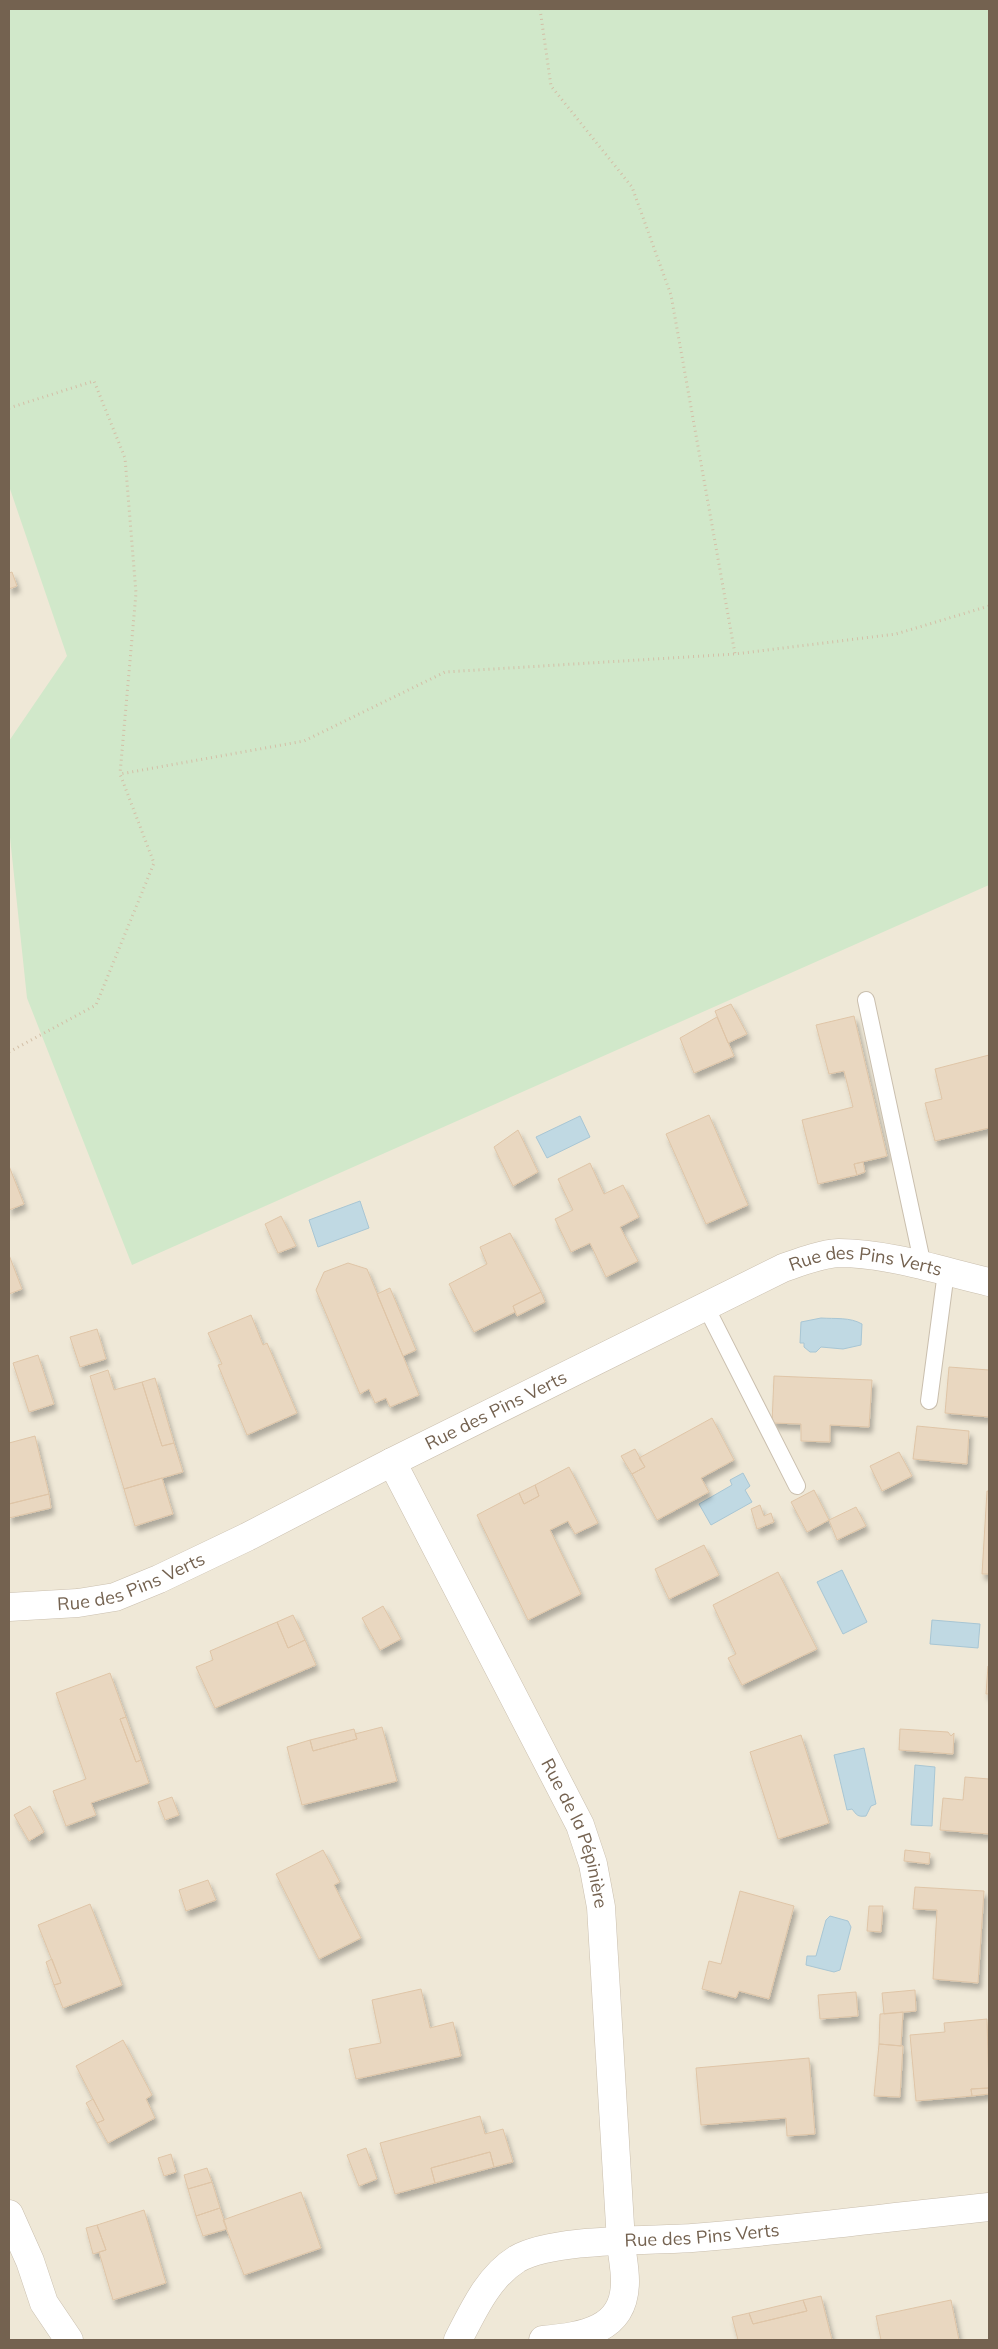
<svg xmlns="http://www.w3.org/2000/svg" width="998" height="2349" viewBox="0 0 998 2349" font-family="Mulish,sans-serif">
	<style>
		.residential { fill: #efe8d7 }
		.green { fill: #d1e8ca }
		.water { fill: #c0d9e3; stroke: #a8c6d4 }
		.building { fill: #e9d7c0; stroke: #dfc5a7; filter: url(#shadow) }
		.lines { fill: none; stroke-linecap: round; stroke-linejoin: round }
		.service-casing { stroke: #cabfae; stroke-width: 18 }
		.minor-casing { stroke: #cabfae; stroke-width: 29 }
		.path { stroke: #d3bfa7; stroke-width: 3; stroke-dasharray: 1 4; stroke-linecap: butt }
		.service { stroke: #fff; stroke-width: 16 }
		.minor { stroke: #fff; stroke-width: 28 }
		.labels { text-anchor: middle; stroke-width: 4; stroke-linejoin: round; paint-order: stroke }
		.street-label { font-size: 18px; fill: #746250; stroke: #fefbf1 }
	</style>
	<defs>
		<filter id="shadow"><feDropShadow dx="3" dy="5.5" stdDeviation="2.5" flood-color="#0004"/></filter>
	</defs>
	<rect width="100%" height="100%" fill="#fbf7eb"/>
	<!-- residential -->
	<path class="residential" d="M9,9H989V2340H9Z"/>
	<!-- green -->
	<path class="green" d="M9,9H989V885L132,1265L27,998L9,828V741L67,656L9,486Z"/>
	<!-- water -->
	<path class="water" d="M580,1116L590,1137L547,1158L536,1137Z
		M360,1201L369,1228L318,1247L309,1220Z
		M821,1318C835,1319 850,1317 862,1324L861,1345L843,1349L821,1347L816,1352H810L804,1347V1343H800L801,1322Z
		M743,1473L750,1486L745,1490L752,1502L711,1525L699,1504L732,1485L730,1480Z
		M842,1570L867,1622L843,1634L817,1582Z
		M932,1620L980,1624L978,1648L930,1644Z
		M864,1748L876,1804L871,1806L866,1816C857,1817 857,1815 852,1809L847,1810L834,1755Z
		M915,1765L935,1767L932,1826L911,1825Z
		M830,1916L848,1921L851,1927L840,1970L834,1972L806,1965L807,1956H816L826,1920Z"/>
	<!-- building -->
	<path class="building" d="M12,572L17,586L9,589V573Z
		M731,1004L747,1034L728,1043L715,1011Z
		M854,1016L887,1156L854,1164L857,1175L818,1184L802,1120L853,1107L844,1071L829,1074L816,1025Z
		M717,1017L734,1056L694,1073L680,1038Z
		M989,1055V1128L935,1141L925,1103L942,1099L935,1069Z
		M709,1115L748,1205L706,1224L666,1134Z
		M518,1130L538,1172L513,1186L494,1147Z
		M863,1162L865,1172L857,1175L854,1164Z
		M590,1163L604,1194L623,1185L639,1217L620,1227L638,1261L606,1277L590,1243L571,1252L555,1219L573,1210L558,1179Z
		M9,1166L24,1204L9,1210Z
		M281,1216L296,1246L278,1253L265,1224Z
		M510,1233L541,1292L513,1306L515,1312L474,1332L449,1284L487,1264L480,1247Z
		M9,1255L22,1289L9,1294Z
		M348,1263L367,1269L419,1395L390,1407L386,1398L375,1403L369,1389L360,1394L316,1290L324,1272Z
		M390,1288L416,1350L403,1356L377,1294Z
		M541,1292L545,1302L517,1316L513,1306Z
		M251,1315L263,1345L267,1343L297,1413L247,1435L218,1365L222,1364L208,1333Z
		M97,1329L106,1359L80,1367L70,1337Z
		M38,1355L54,1404L29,1412L13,1363Z
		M949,1367L989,1370V1417L945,1413Z
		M108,1370L114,1390L142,1382L162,1446L174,1443L183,1472L124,1489L90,1376Z
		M774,1376L872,1380L869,1427L830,1425V1442L801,1441V1424L772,1423Z
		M155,1378L174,1443L162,1446L142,1382Z
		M712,1418L734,1460L701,1478L709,1492L657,1520L632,1474L645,1467L639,1458Z
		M917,1426L969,1431L967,1464L913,1459Z
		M35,1436L49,1494L9,1504V1443Z
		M635,1449L645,1467L632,1474L621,1456Z
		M899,1452L912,1476L882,1491L870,1466Z
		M569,1467L598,1523L575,1534L568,1521L550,1530L581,1594L528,1620L477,1515L519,1493L524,1504L539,1496L535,1485Z
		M162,1478L173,1514L135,1526L124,1489Z
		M535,1485L539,1496L524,1504L519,1493Z
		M814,1490L829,1520L807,1532L791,1502Z
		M987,1491H989V1574H982Z
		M49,1494L51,1508L9,1518V1504Z
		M760,1505L764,1516L771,1513L774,1522L757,1529L751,1509Z
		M856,1507L866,1526L837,1540L829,1520Z
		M704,1545L719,1575L669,1599L655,1569Z
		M778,1572L817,1649L742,1685L728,1658L736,1654L713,1605Z
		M383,1606L401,1639L380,1650L362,1618Z
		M293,1615L305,1640L288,1648L277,1622Z
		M277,1622L288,1648L305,1640L316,1665L215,1708L196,1667L213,1660L210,1651Z
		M988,1666H989V1694H986Z
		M110,1673L126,1717L120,1719L136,1762L141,1760L149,1783L91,1803L96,1815L66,1826L53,1791L86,1779L56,1693Z
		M126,1717L141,1760L136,1762L120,1719Z
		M382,1727L397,1781L302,1805L287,1747L310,1740L313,1751L357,1739L355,1734Z
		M354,1729L357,1739L313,1751L310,1740Z
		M900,1729L948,1732L951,1736L954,1733L953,1754L899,1750Z
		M801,1735L829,1823L778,1839L750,1752Z
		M965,1777L989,1779V1834L940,1830L943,1798L963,1800Z
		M172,1797L179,1815L165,1820L158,1802Z
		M30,1806L44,1832L29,1841L14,1815Z
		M323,1850L340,1882L334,1885L361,1938L319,1959L276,1874Z
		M905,1850L930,1853L929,1864L904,1861Z
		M208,1880L216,1900L186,1911L179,1890Z
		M915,1887L984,1891L978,1983L933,1979L937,1910L913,1909Z
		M740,1891L794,1906L769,1999L739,1991L736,1998L702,1989L709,1961L721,1964Z
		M90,1904L122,1985L63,2008L54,1985L61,1983L38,1925Z
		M869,1906H883L881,1932L867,1931Z
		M52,1959L61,1983L54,1985L46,1962Z
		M421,1989L430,2028L453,2022L461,2056L356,2079L349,2049L381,2043L372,2000Z
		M915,1990L916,2011L884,2014L882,1993Z
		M856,1992L858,2016L820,2019L818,1995Z
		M903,2012L901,2046L879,2044L880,2014Z
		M987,2019L989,2088L971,2089L972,2096L916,2101L910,2035L945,2032L944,2023Z
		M123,2040L152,2095L146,2099L155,2118L108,2143L97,2123L104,2120L76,2066Z
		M879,2044L903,2046L900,2097L874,2096Z
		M809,2058L815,2134L787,2136L786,2118L701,2125L696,2068Z
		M989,2088V2094L972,2096L971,2089Z
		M93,2099L104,2120L97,2123L86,2103Z
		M480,2116L485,2134L503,2129L513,2162L494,2167L490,2152L431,2168L435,2183L395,2194L380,2143Z
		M366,2148L377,2179L359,2186L347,2155Z
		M490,2152L494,2167L435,2183L431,2168Z
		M171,2154L176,2172L164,2176L158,2158Z
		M207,2168L212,2182L188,2189L184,2175Z
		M212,2182L220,2208L196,2216L188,2189Z
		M301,2192L321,2248L244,2275L223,2220Z
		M220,2208L227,2229L203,2236L196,2216Z
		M144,2210L166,2283L113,2300L99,2252L106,2250L97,2225Z
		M97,2225L106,2250L93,2254L86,2228Z
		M821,2296L832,2340H738L732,2317L749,2313L753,2324L807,2311L803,2300Z
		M803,2300L807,2311L753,2324L749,2313Z
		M951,2300L959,2340H881L876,2316Z"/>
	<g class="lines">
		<!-- service casing -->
		<g class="service-casing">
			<path id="service" d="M866,1000L923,1266
				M706,1307L797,1486
				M929,1401L946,1272"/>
		</g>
		<!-- minor casing -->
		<g class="minor-casing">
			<g id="minor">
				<path id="s1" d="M392,1462L580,1825L593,1864L601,1907L621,2242C622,2255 625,2268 625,2281C625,2331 583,2336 543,2340"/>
				<path id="s2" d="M9,1607L78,1603L115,1597L159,1579L247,1537L392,1462L783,1268C800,1262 820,1254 839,1253C887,1253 942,1271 989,1282"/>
				<path d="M9,2214L30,2261L44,2303L69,2340"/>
				<path id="s3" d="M458,2340C473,2311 488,2277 517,2259C553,2238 648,2241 692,2238C791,2230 890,2217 989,2207"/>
			</g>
		</g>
		<!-- path -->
		<path class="path" d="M540,9L551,86L632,187L671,295L735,654
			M9,408L94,381L125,458L136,593L120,774
			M9,1052L96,1005L154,863L120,774L304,741L445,672L735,654L896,634L989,606"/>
		<!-- service -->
		<use href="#service" class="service"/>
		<!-- minor -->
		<use href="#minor" class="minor"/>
	</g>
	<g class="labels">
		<!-- street labels -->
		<g class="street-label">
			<text dy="6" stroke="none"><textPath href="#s2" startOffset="936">Rue des Pins Verts</textPath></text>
			<text dy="6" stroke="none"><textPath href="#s2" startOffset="531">Rue des Pins Verts</textPath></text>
			<text dy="6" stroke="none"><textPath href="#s2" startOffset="126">Rue des Pins Verts</textPath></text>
			<text dy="6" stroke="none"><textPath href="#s1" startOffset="415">Rue de la Pépinière</textPath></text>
			<text dy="6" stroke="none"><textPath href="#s3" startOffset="289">Rue des Pins Verts</textPath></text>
		</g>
	</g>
	<!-- border -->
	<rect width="998" height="2349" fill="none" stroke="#746250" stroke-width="20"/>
</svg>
